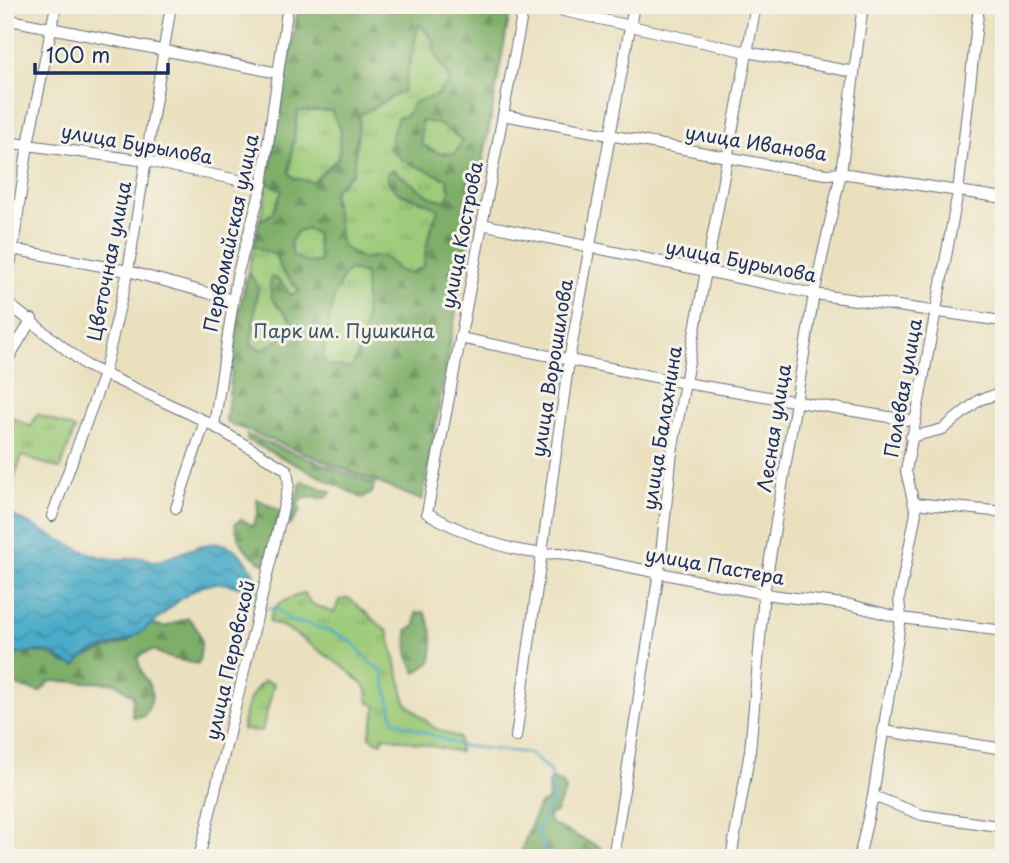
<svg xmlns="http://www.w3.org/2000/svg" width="1009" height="863" viewBox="0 0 1009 863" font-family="'Playpen Sans',sans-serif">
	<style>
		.grass { fill: url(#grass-tufts); stroke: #5c7d6c; stroke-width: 2 }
		.forest { fill: url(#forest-firs); stroke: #4c6f64; stroke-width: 2; fill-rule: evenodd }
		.water { fill: url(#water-waves); stroke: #326e93; stroke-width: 2 }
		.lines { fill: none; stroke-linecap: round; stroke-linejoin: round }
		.stream { stroke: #49acc8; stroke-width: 2.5 }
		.minor-casing { stroke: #636d80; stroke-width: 12 }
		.minor { stroke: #fff; stroke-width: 10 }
		.labels { text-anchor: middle; stroke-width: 6; stroke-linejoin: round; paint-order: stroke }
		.street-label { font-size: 19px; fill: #1b2f5e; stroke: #f7f3e8 }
		.park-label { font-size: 19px; fill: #3c5665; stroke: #f7f3e8 }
	</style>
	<defs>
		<pattern id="grass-tufts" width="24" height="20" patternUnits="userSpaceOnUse" patternTransform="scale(1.75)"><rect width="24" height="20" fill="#9ecb79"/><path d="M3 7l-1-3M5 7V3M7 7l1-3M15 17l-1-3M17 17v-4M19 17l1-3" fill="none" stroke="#80a566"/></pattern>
		<pattern id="forest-firs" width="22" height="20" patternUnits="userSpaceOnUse" patternTransform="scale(1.75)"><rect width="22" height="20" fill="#7eaf69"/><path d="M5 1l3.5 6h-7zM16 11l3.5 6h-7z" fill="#668f5a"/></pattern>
		<pattern id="water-waves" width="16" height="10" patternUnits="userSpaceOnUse" patternTransform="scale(1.75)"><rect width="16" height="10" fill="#49acc8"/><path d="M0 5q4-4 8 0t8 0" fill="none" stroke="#3c8ca6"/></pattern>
	</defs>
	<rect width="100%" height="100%" fill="#f7f3e8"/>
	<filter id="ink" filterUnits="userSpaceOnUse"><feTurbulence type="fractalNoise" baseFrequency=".0143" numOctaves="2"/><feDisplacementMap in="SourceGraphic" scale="14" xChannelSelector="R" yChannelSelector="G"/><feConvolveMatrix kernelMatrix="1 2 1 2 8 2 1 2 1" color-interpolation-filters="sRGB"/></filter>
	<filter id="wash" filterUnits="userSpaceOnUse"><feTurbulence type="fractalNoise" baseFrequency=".00686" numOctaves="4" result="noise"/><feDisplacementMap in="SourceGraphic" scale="28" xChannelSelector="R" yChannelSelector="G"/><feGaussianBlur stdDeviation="1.57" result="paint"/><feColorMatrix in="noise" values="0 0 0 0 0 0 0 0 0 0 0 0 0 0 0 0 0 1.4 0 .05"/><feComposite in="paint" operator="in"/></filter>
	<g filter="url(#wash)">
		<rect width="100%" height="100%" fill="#eae0be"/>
		<!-- grass -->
		<path class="grass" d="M299,5H511L422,500L226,422L239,311L265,197Z
			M5,414L31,427L37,414L75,429L60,469L22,456L5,505Z
			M304,593L312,604L334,613L339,600L349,598L388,632L406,703L434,728L459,738V752L383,736L381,743L369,737L377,706L369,703L366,687L346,669L286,628L270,622C271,601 288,600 304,593Z
			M264,681L274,684L262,731L243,730C243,712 250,693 264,681Z"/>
		<!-- forest -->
		<path class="forest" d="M299,5H511L422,500L226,422L239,311L248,272L258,286L251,345L262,350L289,333L293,324C281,302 266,307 271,277L280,280L290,295L300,291L282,271L275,255L254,246L259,221L272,214L282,191L267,182ZM419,24L434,41V51L450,81L437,95L414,102L407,115L397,118L389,148L402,160L447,179L450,191L446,201L431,197L393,170L387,173C389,202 422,194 438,210L429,234L423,267L409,273L399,271C386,256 382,254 363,259L342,246L333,195L335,189L353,172L360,115L403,91ZM298,111H331L341,130L338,158L313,182L294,178L289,173ZM421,121C440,122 449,129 462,141L455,154L439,153L422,145ZM307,229L316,234L320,262H306L293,256L290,243L297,232ZM350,270L365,274C366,305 368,340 351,368L327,365L323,356C327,334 332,282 350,270Z
			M247,435L374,484L372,493L362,498L247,440Z
			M302,481L331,492L326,498H305L298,503L300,511L290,525L288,521Z
			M257,499L280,511L265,564C249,557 237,541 235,524L241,519L253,526L258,512Z
			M424,612C434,629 434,644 431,662L416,673L408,657L407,630L415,627L416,613Z
			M188,618C203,632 203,645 198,664L170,658L153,650L138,656C139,684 164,684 144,716L132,717L133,696L115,683L50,681L40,692L10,684L5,657C30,652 44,647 65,664L126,642L152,624L165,627Z
			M554,779L563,784L565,791L556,812L549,815L550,823L601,848L603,858L519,856L539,805L549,800L548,783Z"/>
		<!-- water -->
		<path class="water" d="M5,512C33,524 84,557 112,559C128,561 140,553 154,562C197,551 226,519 256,577L244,588C236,587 225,582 218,583C185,585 162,620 137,635C118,647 89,646 76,666C62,664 61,656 51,653C38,649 18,654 5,657Z"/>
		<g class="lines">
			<!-- stream -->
			<path class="stream" d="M252,580L258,595
				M267,608L277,609L292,622C304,621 345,635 354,644C366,656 366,662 382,671L394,721L462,746L529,753L550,771L554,799L537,830L548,858"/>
		</g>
	</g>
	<g filter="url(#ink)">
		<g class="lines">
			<!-- minor casing -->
			<g class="minor-casing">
				<path id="minor" d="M524,5L427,513C465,534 517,557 560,553L764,594L851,605L901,618L1004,631
					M537,5L747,52L854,72
					M5,19L278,73
					M503,115L779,167L827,174L841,173L1004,198
					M5,142L147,161L262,185
					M482,224L814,294L995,320
					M12,249L128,271L233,300
					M5,273L11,261L28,144L56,5
					M5,301L87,366L205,421L287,470L289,484L199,858
					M460,338L685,383L913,421
					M5,364L32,319
					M214,426L237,276L262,185L288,5
					M911,437L943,429L979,400L1004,392
					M914,503L1004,512
					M176,508L205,421
					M52,516L104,374L128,271L171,5
					M884,731L1004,749
					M516,737L569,360L634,5
					M873,796L922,815L1004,827
					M613,858L659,572L672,452L756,5
					M731,858L750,751L764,594L814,294L841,173L863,5
					M859,858L873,796L901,618L899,599L916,513L906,471L958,192L979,5"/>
			</g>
			<!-- minor -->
			<use href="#minor" class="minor"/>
		</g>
	</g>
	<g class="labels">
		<!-- street labels -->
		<g class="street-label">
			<text transform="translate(756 143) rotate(9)" y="7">улица Иванова</text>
			<text transform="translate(137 144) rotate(10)" y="7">улица Бурылова</text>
			<text transform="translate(231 233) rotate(-78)" y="7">Первомайская улица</text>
			<text transform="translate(462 235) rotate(-79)" y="7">улица Кострова</text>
			<text transform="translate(109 261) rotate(-79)" y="7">Цветочная улица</text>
			<text transform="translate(741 261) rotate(11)" y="7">улица Бурылова</text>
			<text transform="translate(552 368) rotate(-81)" y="7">улица Ворошилова</text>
			<text transform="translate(903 388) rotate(-80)" y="7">Полевая улица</text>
			<text transform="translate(662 428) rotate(-81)" y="7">улица Балахнина</text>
			<text transform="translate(774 428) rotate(-81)" y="7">Лесная улица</text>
			<text transform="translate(715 566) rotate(10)" y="7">улица Пастера</text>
			<text transform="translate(230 660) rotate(-77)" y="7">улица Перовской</text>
		</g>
		<!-- park labels -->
		<g class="park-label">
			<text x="344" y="338">Парк им. Пушкина</text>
		</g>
	</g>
	<!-- margin -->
	<rect width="1009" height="863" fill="none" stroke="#f7f3e8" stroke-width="28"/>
	<!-- scale -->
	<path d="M35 63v10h133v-10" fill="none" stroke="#1b2f5e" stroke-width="3.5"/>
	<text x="46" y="63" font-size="21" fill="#1b2f5e" stroke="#f7f3e8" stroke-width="5" paint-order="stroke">100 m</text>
</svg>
